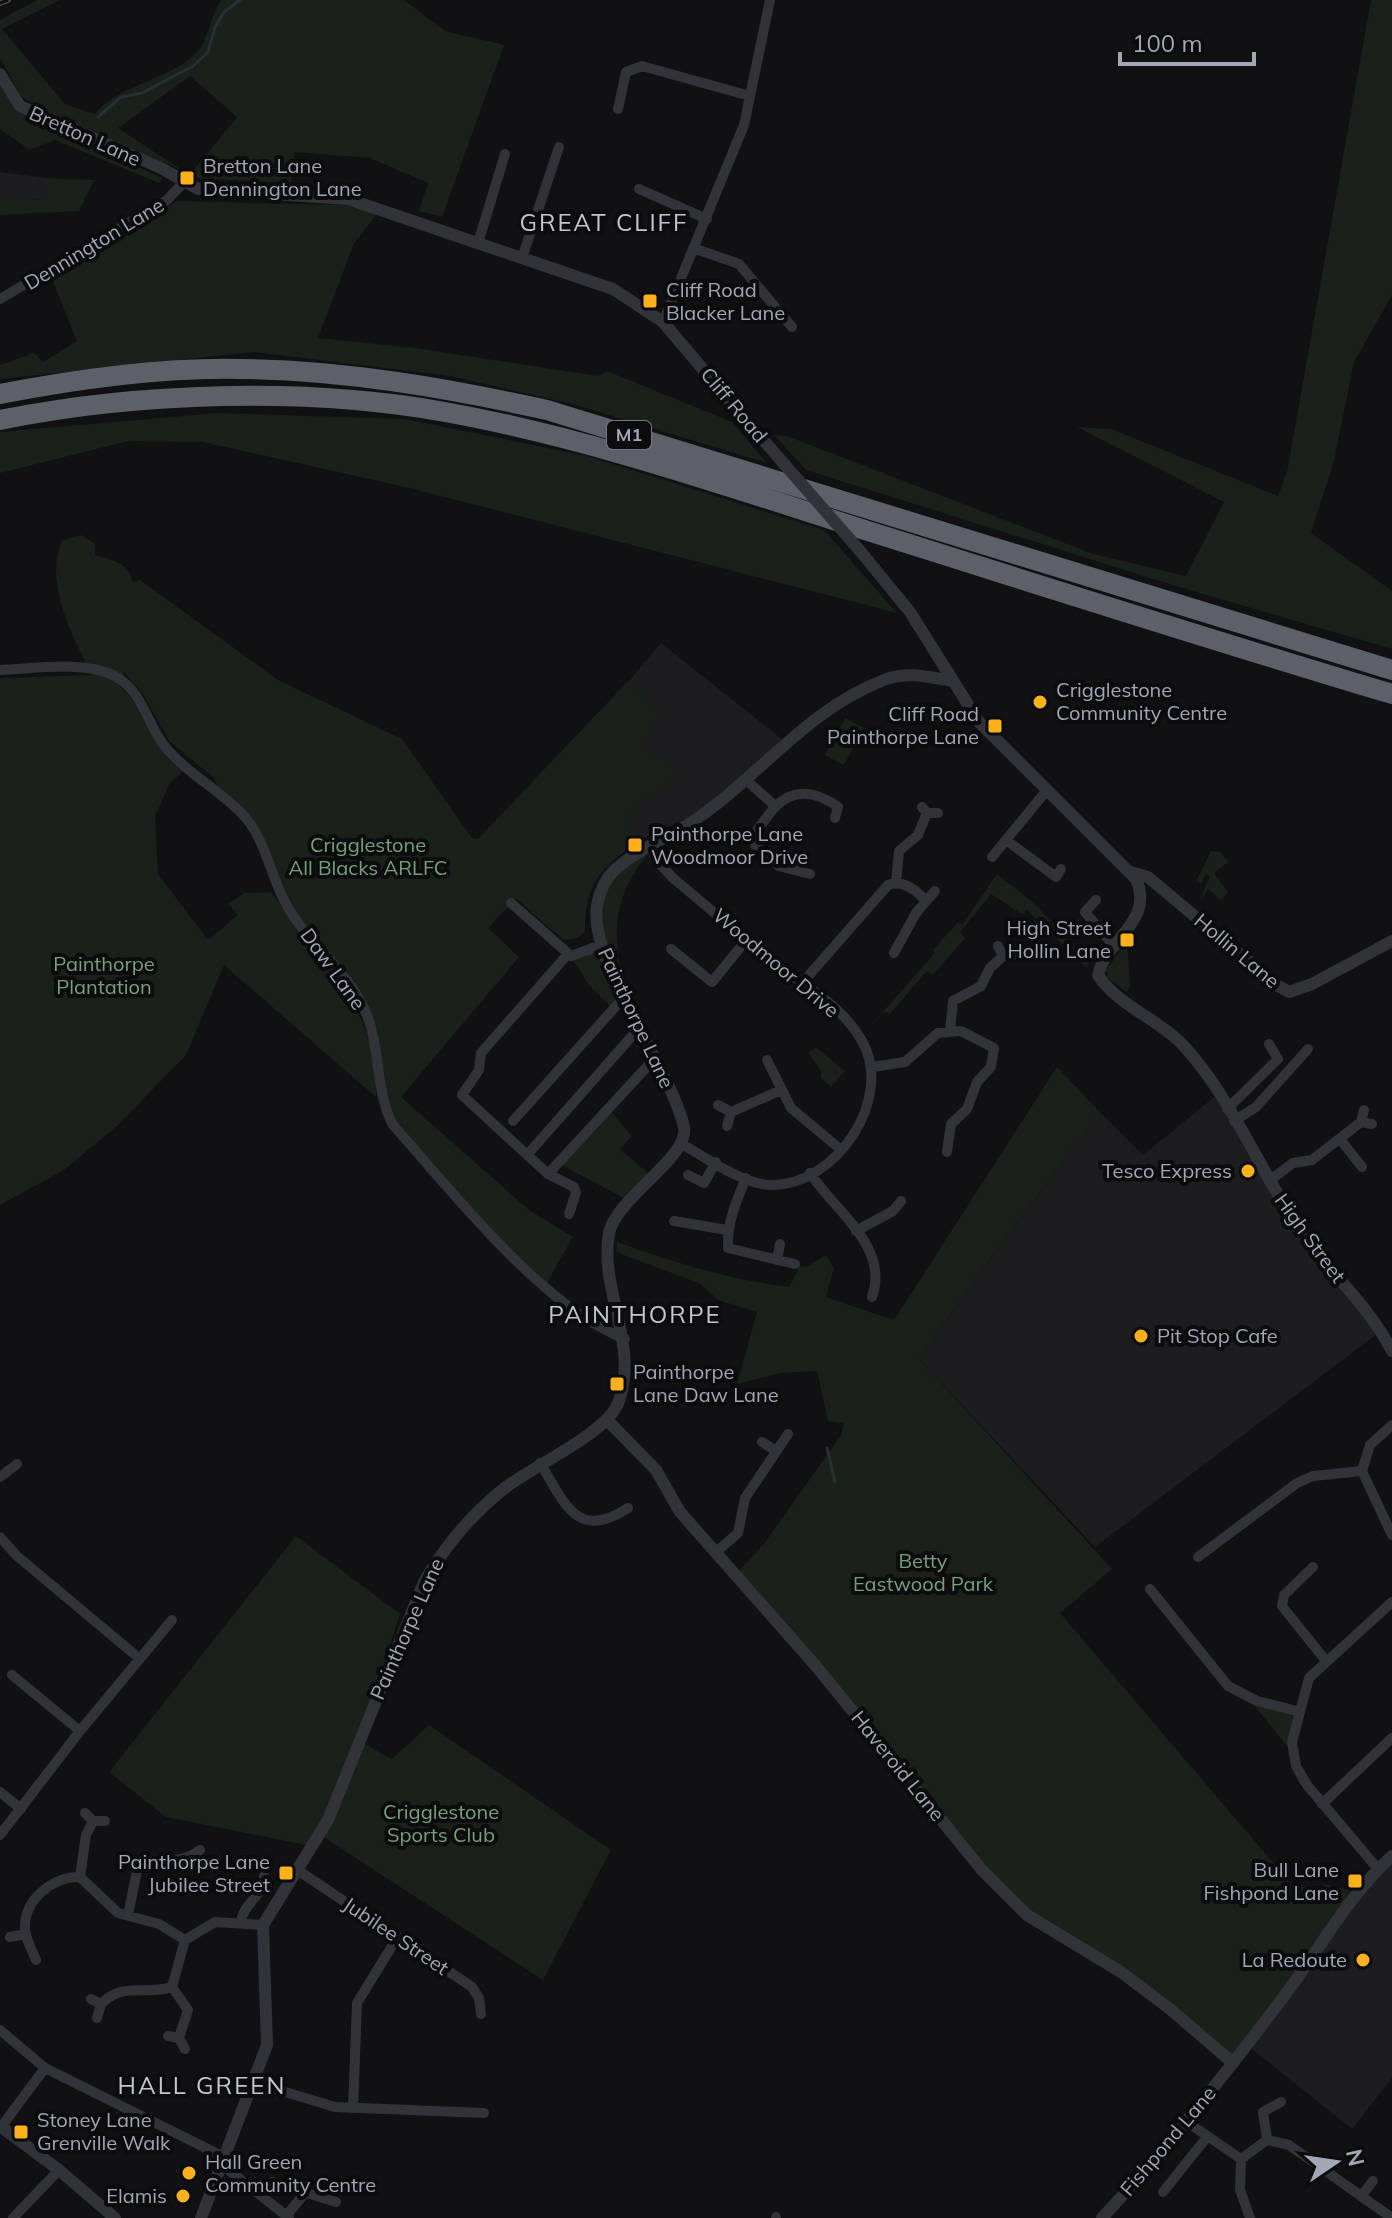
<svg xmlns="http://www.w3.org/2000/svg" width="1392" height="2218" viewBox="0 0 1392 2218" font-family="Mulish,sans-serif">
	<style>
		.built { fill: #1d1d20 }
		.green { fill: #19211a }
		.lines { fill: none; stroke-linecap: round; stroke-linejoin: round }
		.stream { stroke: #263037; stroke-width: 3 }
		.minor { stroke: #313338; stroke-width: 10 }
		.tertiary { stroke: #313338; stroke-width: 12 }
		.motorway { stroke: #5d6069; stroke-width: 20 }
		.rail-casing { stroke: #44474d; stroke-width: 6 }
		.rail { stroke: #0c0c0e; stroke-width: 3; stroke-dasharray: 9; stroke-linecap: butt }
		.tertiary-bridge { stroke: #313338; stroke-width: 12 }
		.poi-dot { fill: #ffb11c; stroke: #0c0c0e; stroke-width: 3 }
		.labels { text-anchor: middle; stroke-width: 8; stroke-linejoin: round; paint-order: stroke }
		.shield { fill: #0c0c0e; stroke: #747883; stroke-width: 2 }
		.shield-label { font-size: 18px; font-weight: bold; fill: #a1a7b5 }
		.street-label { font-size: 20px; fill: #a1a7b5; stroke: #0c0c0e }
		.poi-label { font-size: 20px; fill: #a1a7b5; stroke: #0c0c0e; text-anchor: start }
		.park-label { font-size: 20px; fill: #75a278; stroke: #0c0c0e }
		.quarter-label { font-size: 24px; letter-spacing: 2px; fill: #c2c6d0; stroke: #0c0c0e }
	</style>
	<rect width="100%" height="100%" fill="#111113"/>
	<!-- built -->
	<path class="built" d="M0,172L47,178L48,200L0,198Z
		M661,643L782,739L731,787L687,818L644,838L607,864L593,881L585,908V931L577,938L564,940L531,912L618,694Z
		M1218,1094L1269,1181L1381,1331L1095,1547L919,1359L1005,1238L1101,1113L1143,1155Z
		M1392,1856V2078L1352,2129L1247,2045Z"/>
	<!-- green -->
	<path class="green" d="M37,0H60L2,29L65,104L95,114C121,82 168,82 197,52C209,39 210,15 221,0H404L445,31L504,45L442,217L419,211L428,183L370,158L295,152L291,183L187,178L237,117L190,76L118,128L182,170L47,112L22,97L0,58V20Z
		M1371,0H1392V295L1354,362L1334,461L1311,533L1392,591V649L1176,586L806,470L774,435L787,436L1093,554L1186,576L1224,502L1077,427L1111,429L1278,496L1287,472Z
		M0,85L16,110L162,178L159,183L55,140L30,150L0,129Z
		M47,178L94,180L79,211L0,215V198L47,200Z
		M177,201L344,205L378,213L354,243L318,338L415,348L598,376L607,371L732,422L767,463L572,404L450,376L254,352L0,379V365L34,353L43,362L77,341L52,279Z
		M217,413L405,419L587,456L824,530L897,613L410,488L203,442L128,441L0,473V432Z
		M81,535L95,544V555C114,561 127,561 133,582L140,580L278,680L402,739L472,838L478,839L629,680L661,711L657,716L661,719L642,743L660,758L664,754L672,762L675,776L664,790L656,791L626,819L644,838C603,867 586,877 585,931L577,938L564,940L516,898L488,928L519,957L401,1097L529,1210L573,1237L547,1283L502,1244L393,1125L366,1012L299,922L258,838L223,797L214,778L169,741L143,694L124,672L119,686C147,709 153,746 183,772L170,783L155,816L158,874L208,940L238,915L228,904L244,893L271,892C316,955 382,1012 376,1097L224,965L186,1055L117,1126L64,1170L0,1205V678L92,675C74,639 42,580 63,540Z
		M845,718L864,728L844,765L825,755Z
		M652,849C609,900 613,934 625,996L613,1009L588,984L571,956L600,945L597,932L607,879Z
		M1211,851L1221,852L1228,862L1214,873L1228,892L1221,900L1208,889L1199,903L1210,876L1206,874L1201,884L1196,881Z
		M997,874L1036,905L1089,964L1086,967L1027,910L1022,914L991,894L960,932L965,938L933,975L927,971L890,1014L885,1011L867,1030L935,953L933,950L958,922L962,925Z
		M1127,942L1130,987L1127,992L1108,978L1106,970Z
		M816,1047L845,1071L831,1087L821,1078V1071L808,1052Z
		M1057,1067L1101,1113L1005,1238L919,1359L1112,1569L1060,1613L1293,1886L1323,1887L1324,1884L1358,1892L1233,2063L1170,2009L1027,1915L735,1575L764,1544L841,1435L844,1423L828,1421L817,1371L781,1373L737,1384L757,1312L718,1300L701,1284L616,1252L617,1242C672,1262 731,1280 789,1287L800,1266L806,1267L826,1255L834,1268L826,1297L894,1320Z
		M608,1108L632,1136L620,1149L651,1176L629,1201L558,1163Z
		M296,1536L400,1614L359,1741L392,1759L429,1725L611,1850L543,1980L319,1834L311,1846L166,1817L109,1772Z
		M1249,1699L1295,1712L1291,1751Z"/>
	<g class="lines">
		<!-- stream -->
		<path class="stream" d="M98,117L121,97L142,93L193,66L208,52L215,27L224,12L240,0
			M827,1448L835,1482"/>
		<!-- minor -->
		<path class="minor" d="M618,109L626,72L642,66L750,96
			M639,189L707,219
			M478,243L505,154
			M696,249L739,264L792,327
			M522,258L559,147
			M0,299L167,200L184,182
			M663,322L744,125L770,0
			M0,670C35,669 83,660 115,676C143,692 146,721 163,744C186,774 221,790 245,817C265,840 270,873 284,900C304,941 348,969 366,1013C381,1048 375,1092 393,1125C453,1192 541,1306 625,1339
			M746,780L774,805
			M922,807L927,813H938
			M1006,840L1056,877L1061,869
			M650,845L656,860L674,879C707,906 738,934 772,961C803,985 842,1005 862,1041C895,1099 835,1187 770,1185C742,1184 706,1158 682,1144
			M992,857L1047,790
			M810,874L779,866L755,845C753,831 759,828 767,817C786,789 811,787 838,807L835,818
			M896,882L899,851L918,835L927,813
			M1096,900L1085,912L1115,947
			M511,903L571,956L601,945
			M998,946L1003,956L1014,955
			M671,949L712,982L747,939
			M894,953L916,913L935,891
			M567,955L481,1053L479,1070L462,1095L548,1174L574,1187L576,1193L569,1214
			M803,982L888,885C903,879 916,890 926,901
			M950,1031L953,1001L981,986L990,968L1003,956
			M767,1060L791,1108L840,1149
			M872,1067L905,1062L938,1033L961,1031L994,1048L991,1067L977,1082L967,1109L951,1124L947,1152
			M718,1105L731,1112L727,1126
			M1227,1109L1278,1059L1269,1044
			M1364,1110L1361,1122L1372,1124
			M731,1112L779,1091
			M513,1121L625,996
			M1234,1121L1256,1107L1308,1049
			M1340,1139L1362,1167
			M527,1155L640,1027
			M810,1173C835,1211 890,1247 872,1297
			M548,1174L655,1058
			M688,1175L704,1183L716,1162
			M746,1178C736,1202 727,1222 728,1248L795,1264
			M1269,1181L1293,1163L1312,1160L1361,1122
			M674,1221L727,1230
			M856,1231L893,1211L901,1201
			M777,1260L780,1244
			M1392,1425L1370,1445L1362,1471L1392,1535
			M762,1442L776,1451
			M540,1463C564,1502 577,1542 628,1508
			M0,1477L17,1464
			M0,1537L17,1556L140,1659
			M715,1553L738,1533L745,1498L788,1434
			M1198,1557L1297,1483L1313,1476L1362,1471
			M1313,1567L1284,1595L1282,1606L1326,1661
			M1150,1589L1228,1686L1257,1701L1297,1711
			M12,1675L80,1731
			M0,1792L21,1809
			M1322,1804L1392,1738
			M85,1813L93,1821H105
			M0,1835L80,1731L172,1620
			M296,1869L472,1987L479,1998L481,2014
			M1378,1869L1307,1785L1296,1766L1292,1742L1309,1678L1392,1602
			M80,1877L86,1835L93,1821
			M128,1915L138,1866C155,1852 175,1869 200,1850
			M241,1921C244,1902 265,1895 264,1876
			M10,1937L26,1934
			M185,1940L215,1922L263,1925
			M36,1960C32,1950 26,1940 25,1930C23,1900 53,1876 80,1877L118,1913L159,1924L185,1940
			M172,1987L188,2010L179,2038
			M172,1987L185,1940
			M91,1999L101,2004L97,2018
			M101,2004C123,1981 145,1996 172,1987
			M0,2030L45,2068L224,2157
			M168,2036L179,2038L185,2049
			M252,2082L335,2107L484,2113
			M353,2108L357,2003L397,1938
			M1187,2122L1241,2159L1267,2140L1289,2145L1392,2218
			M1,2127L45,2068
			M1267,2140L1263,2112L1281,2102
			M1241,2159L1240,2190L1250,2218
			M221,2164L289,2218
			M272,2182L336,2202
			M1163,2192L1207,2137
			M1362,2195L1373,2181
			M286,2216L305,2193
			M13,2218L59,2170
			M776,2218V2217"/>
		<!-- tertiary -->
		<path class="tertiary" d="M0,74L20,106L161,168L198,189L348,199L613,289L663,322L751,426
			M861,552L910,612L979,722L1136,879C1155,922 1106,939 1098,975C1117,1005 1158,1019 1182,1044C1230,1095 1258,1167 1297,1225C1326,1269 1368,1304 1392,1351
			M1131,872L1148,877L1278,986L1289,992L1312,984L1392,941
			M608,1421L656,1470L680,1512L815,1665L982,1870L1027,1915L1121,1972L1170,2009L1233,2063
			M0,2126L59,2170L115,2218
			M201,2218L267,2045L263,1925L328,1820L424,1582C445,1546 469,1517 501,1491C531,1466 608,1434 619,1401C639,1344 599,1290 609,1233C616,1198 690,1157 684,1127C670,1067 588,960 597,906C599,892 606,877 617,868C638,849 664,840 687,825C757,781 803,711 884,680C908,671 928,677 952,681
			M1102,2218C1169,2146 1229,2069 1288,1991C1322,1945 1349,1895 1392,1856"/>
		<!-- motorway -->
		<path class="motorway" d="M0,394C78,379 161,367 241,369C344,370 447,388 547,410L1392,670
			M0,420C138,392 306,387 445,412C589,438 729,487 868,531C1043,586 1217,642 1392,694"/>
		<!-- rail casing -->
		<g class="rail-casing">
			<path id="rail" d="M0,3L8,0"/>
		</g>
		<!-- rail -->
		<use href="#rail" class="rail"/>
		<!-- tertiary-bridge -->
		<path class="tertiary-bridge" d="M751,426L861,552"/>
	</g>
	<!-- markers -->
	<g class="poi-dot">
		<rect x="179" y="170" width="16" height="16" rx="4"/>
		<rect x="642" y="293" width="16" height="16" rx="4"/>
		<circle cx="1040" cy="702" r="8"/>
		<rect x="987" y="718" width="16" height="16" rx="4"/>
		<rect x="627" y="837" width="16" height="16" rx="4"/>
		<rect x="1119" y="932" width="16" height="16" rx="4"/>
		<circle cx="1248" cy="1171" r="8"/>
		<circle cx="1141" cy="1336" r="8"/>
		<rect x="609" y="1376" width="16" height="16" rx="4"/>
		<rect x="278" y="1865" width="16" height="16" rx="4"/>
		<rect x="1347" y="1873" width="16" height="16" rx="4"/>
		<circle cx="1363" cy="1960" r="8"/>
		<rect x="13" y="2124" width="16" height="16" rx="4"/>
		<circle cx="189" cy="2173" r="8"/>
		<circle cx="183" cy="2196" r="8"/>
	</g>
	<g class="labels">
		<!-- shield labels -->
		<rect class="shield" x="607" y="421" width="44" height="28" rx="6"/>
		<g class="shield-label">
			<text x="629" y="441">M1</text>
		</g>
		<!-- street labels -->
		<g class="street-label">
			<text transform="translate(85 136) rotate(24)" y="7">Bretton Lane</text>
			<text transform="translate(94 244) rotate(-31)" y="7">Dennington Lane</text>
			<text transform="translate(734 405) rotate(50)" y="7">Cliff Road</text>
			<text transform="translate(1237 951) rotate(40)" y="7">Hollin Lane</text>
			<text transform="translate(776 963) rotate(40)" y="7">Woodmoor Drive</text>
			<text transform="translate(333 969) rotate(54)" y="7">Daw Lane</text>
			<text transform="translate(636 1018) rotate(65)" y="7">Painthorpe Lane</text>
			<text transform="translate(1310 1238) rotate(54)" y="7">High Street</text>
			<text transform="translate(407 1629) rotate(-66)" y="7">Painthorpe Lane</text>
			<text transform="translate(898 1766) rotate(51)" y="7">Haveroid Lane</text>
			<text transform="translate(396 1936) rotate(34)" y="7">Jubilee Street</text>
			<text transform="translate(1168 2141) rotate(-50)" y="7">Fishpond Lane</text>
		</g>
		<!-- poi labels -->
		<g class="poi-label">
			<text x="203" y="173">Bretton Lane<tspan x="203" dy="23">Dennington Lane</tspan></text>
			<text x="666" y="297">Cliff Road<tspan x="666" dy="23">Blacker Lane</tspan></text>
			<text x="1056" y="697">Crigglestone<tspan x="1056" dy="23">Community Centre</tspan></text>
			<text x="979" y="721" text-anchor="end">Cliff Road<tspan x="979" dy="23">Painthorpe Lane</tspan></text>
			<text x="651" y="841">Painthorpe Lane<tspan x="651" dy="23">Woodmoor Drive</tspan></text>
			<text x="1111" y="935" text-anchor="end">High Street<tspan x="1111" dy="23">Hollin Lane</tspan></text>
			<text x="1232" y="1178" text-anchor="end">Tesco Express</text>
			<text x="1157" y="1343">Pit Stop Cafe</text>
			<text x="633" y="1379">Painthorpe<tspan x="633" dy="23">Lane Daw Lane</tspan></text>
			<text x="270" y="1869" text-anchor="end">Painthorpe Lane<tspan x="270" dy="23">Jubilee Street</tspan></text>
			<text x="1339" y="1877" text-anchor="end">Bull Lane<tspan x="1339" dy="23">Fishpond Lane</tspan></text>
			<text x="1347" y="1967" text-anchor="end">La Redoute</text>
			<text x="37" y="2127">Stoney Lane<tspan x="37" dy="23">Grenville Walk</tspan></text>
			<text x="205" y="2169">Hall Green<tspan x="205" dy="23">Community Centre</tspan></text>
			<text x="167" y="2203" text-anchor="end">Elamis</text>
		</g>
		<!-- park labels -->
		<g class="park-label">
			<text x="368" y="852">Crigglestone<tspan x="368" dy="23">All Blacks ARLFC</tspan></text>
			<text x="104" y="971">Painthorpe<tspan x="104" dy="23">Plantation</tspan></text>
			<text x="923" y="1568">Betty<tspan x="923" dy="23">Eastwood Park</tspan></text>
			<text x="441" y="1819">Crigglestone<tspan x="441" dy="23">Sports Club</tspan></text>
		</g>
		<!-- quarter labels -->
		<g class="quarter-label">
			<text x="604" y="231">GREAT CLIFF</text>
			<text x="635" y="1323">PAINTHORPE</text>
			<text x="202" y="2094">HALL GREEN</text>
		</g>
	</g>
	<!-- north arrow -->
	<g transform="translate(1336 2162) rotate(77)" stroke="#0c0c0e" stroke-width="6" paint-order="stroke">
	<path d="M0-6L14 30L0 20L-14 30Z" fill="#a1a7b5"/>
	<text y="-12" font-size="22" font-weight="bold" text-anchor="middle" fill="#a1a7b5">N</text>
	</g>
	<!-- scale -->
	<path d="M1120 52v12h134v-12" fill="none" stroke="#a1a7b5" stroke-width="4"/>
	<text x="1132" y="52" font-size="24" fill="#a1a7b5" stroke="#0c0c0e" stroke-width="6" paint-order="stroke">100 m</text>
</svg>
